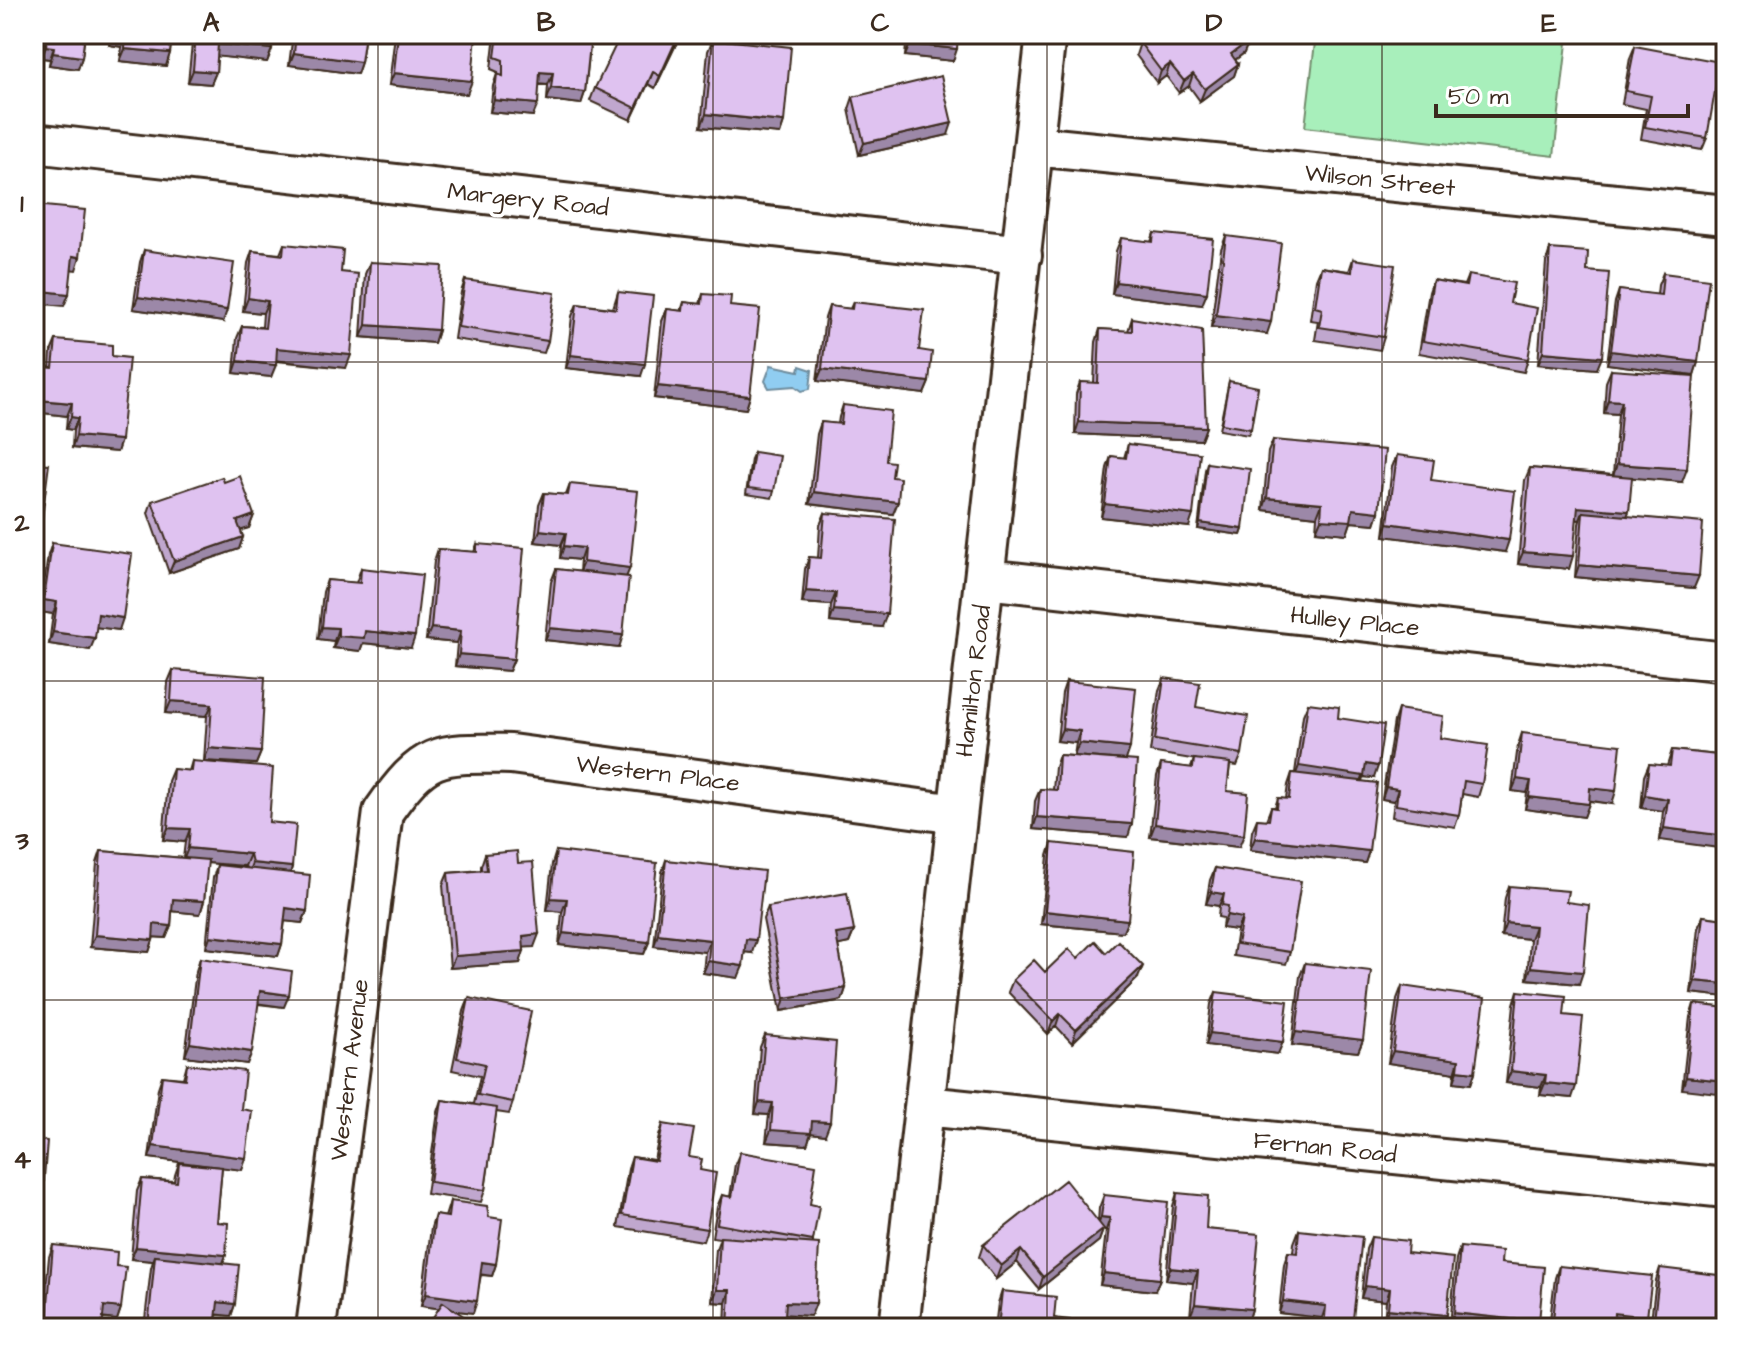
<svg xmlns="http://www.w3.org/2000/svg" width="1760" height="1362" viewBox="0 0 1760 1362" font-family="'Architects Daughter',sans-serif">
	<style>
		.green { fill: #a8efbb; stroke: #728c6c; stroke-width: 2 }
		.water { fill: #90cdf1; stroke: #6e8c9d; stroke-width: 2 }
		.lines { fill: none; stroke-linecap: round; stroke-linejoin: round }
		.minor-casing { stroke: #3b2a1e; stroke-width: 44 }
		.minor { stroke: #fff; stroke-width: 38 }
		.wall { fill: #c0a7ce; stroke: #3b2a1e; stroke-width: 2 }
		.shaded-wall { fill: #9c88a8; stroke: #3b2a1e; stroke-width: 2 }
		.building { fill: #dfc2f0; stroke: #3b2a1e; stroke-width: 2 }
		.grid { fill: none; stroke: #3b2a1e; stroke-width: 2; stroke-opacity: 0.55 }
		.labels { text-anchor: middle; stroke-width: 7; stroke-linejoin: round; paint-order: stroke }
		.street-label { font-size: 24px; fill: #3b2a1e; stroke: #fff }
		.neatline { fill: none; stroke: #3b2a1e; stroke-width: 3 }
		.grid-label { font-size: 26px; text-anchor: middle; font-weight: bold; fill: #3b2a1e }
	</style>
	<rect width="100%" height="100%" fill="#fff"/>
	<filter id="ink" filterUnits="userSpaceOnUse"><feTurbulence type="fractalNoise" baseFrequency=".0125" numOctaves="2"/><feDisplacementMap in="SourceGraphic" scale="16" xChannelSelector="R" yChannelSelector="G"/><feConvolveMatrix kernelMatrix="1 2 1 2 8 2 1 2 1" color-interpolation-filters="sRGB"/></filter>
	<g filter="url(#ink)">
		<!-- green -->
		<path class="green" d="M1316,34H1568L1554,156L1305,127Z"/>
		<!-- water -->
		<path class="water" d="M771,365L799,371L800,366L812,370L810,389L802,391L795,386L769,388L765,381Z"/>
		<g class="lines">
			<!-- minor casing -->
			<g class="minor-casing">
				<path id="minor" d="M34,143L1022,255
					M1034,146L1726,215
					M985,579L1726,662
					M925,1106L1726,1188
					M316,1328L383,812C426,750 439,753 511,754L957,814
					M899,1328L1046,34"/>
			</g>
			<!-- minor -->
			<use href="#minor" class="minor"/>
		</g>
		<!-- wall -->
		<path class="wall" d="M34,34H85L82,57L78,69L49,65L50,59L42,58V51L34,50Z
			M110,34H172L170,53L166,66L120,61L122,47L109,45Z
			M193,34H273L272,49L267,62L217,56L216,72L211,84L188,82Z
			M293,34H365L361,62L357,74L289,65Z
			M395,34H476L467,94L389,85Z
			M495,34H600L598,38L591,37L585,92L581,104L547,100L548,85H539L533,116L490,112L493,86L497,74H498V72L491,69Z
			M681,34L655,88L648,84L631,120L590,101L595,88Z
			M907,34H958L953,61L905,56Z
			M1144,34H1243L1244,53L1235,60L1238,64L1234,76L1200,101L1189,86L1179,93L1166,76L1157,83L1136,55L1140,43L1148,38Z
			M713,39L784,122L780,134L701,127L708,51Z
			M1635,46L1707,138L1702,150L1641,139L1646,109L1622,104L1630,58Z
			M853,97L948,135L859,155L849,109Z
			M1154,233L1202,305L1112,294L1116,251L1121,238L1151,242Z
			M1226,236L1267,334L1211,327L1221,249Z
			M284,244L341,272L346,368L276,361L271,377L234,373L237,338L242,326L262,327L263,313L243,311L248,263L252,251L280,254Z
			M1550,249L1587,271L1597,369L1538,364L1546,262Z
			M144,250L223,322L133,309L140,262Z
			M1353,259L1384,337L1380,350L1315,340L1318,321L1310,320L1316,279L1321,267L1349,271Z
			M370,262L438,330L434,343L361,337L365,274Z
			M1663,273L1698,362L1694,375L1607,364L1615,302L1619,290L1657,295L1658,285Z
			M1468,275L1510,303L1528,359L1524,372L1419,353L1429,292L1433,280L1464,285Z
			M465,280L548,341L544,353L454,339L461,292Z
			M618,292L641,376L566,368L572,316L577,304L613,308Z
			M703,294L730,306L750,396L746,409L654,398L662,321L667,309L681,311L684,302L700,304Z
			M853,302L919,350L929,382L924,394L817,381L825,318L829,306L850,309Z
			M1132,318L1206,427L1201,440L1075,434L1076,394L1080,382L1094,383L1096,342L1100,329L1128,331Z
			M56,340L112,356L121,440L117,452L72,448L73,430L66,429L67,416L34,412L38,379L42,367H50L51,352Z
			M1611,370L1682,482L1631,477L1629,511L1627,516L1694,588L1575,577L1579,524L1580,520L1576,519L1569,569L1518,564L1525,480L1530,468L1613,475L1618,414L1604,413L1606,382Z
			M1229,381L1251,429L1248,435L1219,430Z
			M843,405L886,461L892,477L893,514L809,504L817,434L821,422L838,424L839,417Z
			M1273,440L1379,512L1375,524L1351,522L1347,534L1316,531L1317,516L1263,510L1268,452Z
			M1128,444L1189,527L1101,517L1107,468L1111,456L1124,458Z
			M754,452L774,491L772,498L746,494L751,459Z
			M1397,455L1431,480L1505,552L1384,536L1392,467Z
			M1207,463L1243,529L1241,535L1198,529L1205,470Z
			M224,482L254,515L249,528L241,530L243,537L239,549L169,573L148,513L152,501Z
			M570,484L626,576L619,648L545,640L551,582L556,569L579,572L580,560L560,558L561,545L535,542L539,505L544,493L566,495Z
			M825,513L882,627L830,622L831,605L802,603L805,569L809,557L818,558L820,525Z
			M52,543L119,630L96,627L90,650L49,644L53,614L40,612L48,555Z
			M477,544L514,659L509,671L455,666L457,643L426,640L434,561L438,549L474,552Z
			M361,568L411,648L363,643L360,651L333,648L334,641L318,639L323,592L327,580L356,583Z
			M173,670L261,752L256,764L204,761L207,716L166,713L168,682Z
			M1164,678L1242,754L1237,766L1230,765L1227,791L1239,847L1150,837L1157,776L1161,764L1191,768L1194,759L1197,760L1150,752L1159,690Z
			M1066,681L1126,760L1128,837L1033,829L1035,801L1040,789L1053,790L1055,767L1059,755L1074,756L1076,743L1057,741L1062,693Z
			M1308,703L1338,718L1374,778L1363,777L1362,781L1369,851L1365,863L1250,850L1252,831L1257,819L1266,820L1271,807H1275L1278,798L1286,799L1288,785L1292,773H1295L1303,715Z
			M1398,709L1440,738L1482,784L1478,797L1462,794L1459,815L1455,827L1392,817L1394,801L1382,799L1394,721Z
			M1522,733L1612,804L1589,801L1584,817L1525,809L1527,793L1512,791L1518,745Z
			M1672,750L1726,756L1660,840L1663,811L1641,808L1644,776L1649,764L1667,766Z
			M192,761L269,822L292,867L290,873L307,911L302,923L285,921L282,944L278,956L206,948L213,878L217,865L246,868L245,866L207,863L204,901L200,914L172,911L171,926L166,938L154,937L149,952L90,947L97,863L101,851L183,858L185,842L163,840L168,781L173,769L189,771Z
			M1052,843L1128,920L1123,932L1041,924L1048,856Z
			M556,851L649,942L644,954L559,945L562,912L547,910L552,864Z
			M485,854L518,863L534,947H524L520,963L450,968L443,885L448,873L481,870V866Z
			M666,860L752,953L745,952L738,978L703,973L705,952L654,946L662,872Z
			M1215,868L1290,952L1286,964L1233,956L1237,930L1222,928L1223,918L1218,917L1219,906L1206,904L1210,880Z
			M1509,886L1579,984L1527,979L1530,939L1501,936L1505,898Z
			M1726,903V997L1691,993L1698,928L1703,916L1722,919Z
			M768,907L854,931L849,943L838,945L846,988L842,1000L781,1011L763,919Z
			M1106,953L1138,978L1072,1043L1056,1026L1048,1034L1008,992L1013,980L1045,972L1078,958Z
			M200,958L284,1007L258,1004L247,1064L185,1056L196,971Z
			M1305,963L1363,1040L1358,1052L1292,1045L1300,976Z
			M1402,986L1475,1072L1471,1084L1454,1082L1455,1073L1388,1063L1397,999Z
			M1518,991L1564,1015L1572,1098L1540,1095L1541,1087L1506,1083L1514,1004Z
			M1216,992L1278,1054L1206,1045L1211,1004Z
			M469,998L513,1102L509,1114L496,1112L485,1190L481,1202L426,1194L438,1112L442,1100L474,1104L480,1076L452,1070L464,1011Z
			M1694,1004L1726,1008L1682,1089L1690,1017Z
			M765,1035L825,1135L811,1133L807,1145L766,1142L769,1115L755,1114L760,1047Z
			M187,1064L241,1109L246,1158L242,1170L222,1167L217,1222L226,1255L223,1263L235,1304L231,1316L217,1315L215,1328H144L151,1268L153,1261L131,1259L137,1191L142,1179L174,1181L175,1175L179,1163L216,1167L149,1158L158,1088L162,1076L183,1078Z
			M663,1124L700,1170L707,1229L703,1241L618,1227L628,1169L632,1157L654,1160L659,1136Z
			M740,1152L810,1204L813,1241L811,1316L785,1314L784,1328H725L726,1303L712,1302L716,1249L720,1238L712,1237L717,1207L722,1195L730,1197L735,1164Z
			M1177,1193L1206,1229L1252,1309L1248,1322L1190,1317L1193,1283L1166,1280L1173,1206Z
			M1104,1195L1155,1291L1100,1285L1106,1230H1103L1099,1241L1039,1289L1017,1262L996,1279L979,1257L983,1245L1098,1222L1099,1208Z
			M450,1201L496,1264L492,1276L481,1275L473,1313L421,1306L431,1228L435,1215L445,1217Z
			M1299,1230L1352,1328H1320L1322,1318L1279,1313L1284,1264L1288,1252H1293L1294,1243Z
			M1371,1237L1407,1253L1442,1328L1384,1321L1386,1301L1361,1298L1366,1249Z
			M53,1245L116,1266L121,1308L117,1320L103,1319L102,1328H42L49,1257Z
			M1460,1247L1501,1263L1537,1328H1474L1450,1326L1456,1259Z
			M1559,1266L1647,1317L1643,1328L1614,1326V1328H1549L1555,1278Z
			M1660,1268L1721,1328H1650L1656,1280Z
			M1002,1291L1054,1318L1084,1328H995L998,1303Z"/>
		<!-- shaded-wall -->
		<path class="shaded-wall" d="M113,34H126L122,47L109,45Z
			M588,34H600L598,38L587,37Z
			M679,34H681L655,88L660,76Z
			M37,37L47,39L42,51L34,50Z
			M1249,41L1244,53L1227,66L1231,54Z
			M218,44L272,49L267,62L214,56Z
			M910,44L957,49L953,61L905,56Z
			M46,46L54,47L50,59L42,58Z
			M125,49L170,53L166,66L120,61Z
			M53,53L82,57L78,69L49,65Z
			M294,53L361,62L357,74L289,65Z
			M1170,64L1166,76L1157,83L1161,71Z
			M1238,64L1234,76L1200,101L1205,89Z
			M193,70L216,72L211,84L188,82Z
			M540,72L553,73L548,85L536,84Z
			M653,72L648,84L631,120L636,108Z
			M394,73L472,81L467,94L389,85Z
			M1193,74L1189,86L1179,93L1184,81Z
			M551,88L585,92L581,104L547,100Z
			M494,100L538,104L533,116L490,112Z
			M706,114L784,122L780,134L701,127Z
			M952,123L948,135L859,155L864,143Z
			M73,256L80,257L76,270L68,269Z
			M1116,282L1207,293L1202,305L1112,294Z
			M34,290L69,294L64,306L34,303Z
			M138,297L227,310L223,322L133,309Z
			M248,298L268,301L263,313L243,311Z
			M1216,315L1271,322L1267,334L1211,327Z
			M366,325L438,330L434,343L361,337Z
			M277,348L351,355L346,368L273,360Z
			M1611,351L1698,362L1694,375L1607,364Z
			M1543,352L1602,357L1597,369L1538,364Z
			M571,355L645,364L641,376L566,368Z
			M238,361L276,365L271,377L234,373Z
			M822,369L929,382L924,394L817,381Z
			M658,386L750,396L746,409L654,398Z
			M39,400L72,403L67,416L34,412Z
			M1608,400L1622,401L1618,414L1604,413Z
			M71,417L78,418L73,430L66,429Z
			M1079,422L1206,427L1201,440L1075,434Z
			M76,436L121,440L117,452L72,448Z
			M1617,464L1687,469L1682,482L1613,476Z
			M814,492L898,502L893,514L809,504Z
			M1267,498L1322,503L1317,516L1263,510Z
			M1105,504L1193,515L1189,527L1101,517Z
			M1578,507L1629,511L1624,524L1583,512L1580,520L1573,519Z
			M1353,509L1379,512L1375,524L1351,522L1347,534L1316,531L1321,519Z
			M254,515L249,528L233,533L237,521Z
			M1200,523L1243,529L1241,535L1198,529Z
			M1388,523L1509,540L1505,552L1384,536Z
			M540,530L566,533L561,545L535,542Z
			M34,533L40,534L36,546H34Z
			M243,537L239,549L169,573L174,561Z
			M564,546L584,548L580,560L560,558Z
			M1523,552L1573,556L1569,569L1518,564Z
			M583,562L630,568L625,580L578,574Z
			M1579,565L1699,576L1694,588L1575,577Z
			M806,591L836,593L831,605L802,603Z
			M44,600L57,602L53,614L40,612Z
			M834,610L887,614L882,627L830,622Z
			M98,614L123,618L119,630L94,627Z
			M322,627L338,628L334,641L318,639Z
			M431,628L461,631L457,643L426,640Z
			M550,628L623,635L619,648L545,640Z
			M365,631L415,636L411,648L363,643L360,651L333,648L338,636Z
			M53,632L95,638L90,650L49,644Z
			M459,654L514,659L509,671L455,666Z
			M171,701L212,704L207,716L166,713Z
			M1062,729L1080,731L1076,743L1057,741Z
			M1079,743L1130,748L1126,760L1074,756Z
			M209,748L261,752L256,764L204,761Z
			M1366,764L1378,766L1374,778L1363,777L1359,788L1294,779L1299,766Z
			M1517,779L1531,781L1527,793L1512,791Z
			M1386,787L1398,789L1394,801L1382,799Z
			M1590,788L1616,791L1612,804L1586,800Z
			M1645,795L1668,799L1663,811L1641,808Z
			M1529,797L1589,804L1584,817L1525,809Z
			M1037,817L1132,824L1128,837L1033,829Z
			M1155,824L1244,835L1239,847L1150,837Z
			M168,828L190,829L185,842L163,840Z
			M1664,828L1726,836V849L1660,840Z
			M1255,838L1369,851L1365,863L1250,850Z
			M188,848L250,854L245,866L183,861Z
			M252,863L292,867L288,880L247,876Z
			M1211,892L1224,894L1219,906L1206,904Z
			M551,898L567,899L562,912L547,910Z
			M173,899L204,901L200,914L169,911Z
			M286,908L307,911L302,923L282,921Z
			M1045,911L1128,920L1123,932L1041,924Z
			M1227,915L1242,918L1237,930L1222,928Z
			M1506,923L1535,926L1530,939L1501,936Z
			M154,924L171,926L166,938L150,937Z
			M854,931L849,943L832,947L836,934Z
			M563,933L649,942L644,954L559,945Z
			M539,934L534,947L518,948L523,936Z
			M658,934L710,940L705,952L654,946Z
			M95,935L153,940L149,952L90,947Z
			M210,936L282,944L278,956L206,948Z
			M746,939L756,940L752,953L742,952Z
			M524,951L520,963L450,968L455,956Z
			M708,961L743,966L738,978L703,973Z
			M1143,966L1138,978L1072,1043L1076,1030Z
			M1531,967L1583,972L1579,984L1527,979Z
			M1695,981L1726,984V997L1691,993Z
			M846,988L842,1000L781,1011L785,998Z
			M260,991L289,995L284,1007L255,1003Z
			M1060,1014L1056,1026L1048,1034L1053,1021Z
			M1296,1032L1363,1040L1358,1052L1292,1045Z
			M1210,1033L1283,1042L1278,1054L1206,1045Z
			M190,1043L252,1052L247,1064L185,1056Z
			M1393,1051L1459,1060L1455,1073L1388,1063Z
			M1458,1070L1475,1072L1471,1084L1454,1082Z
			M1511,1071L1546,1075L1541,1087L1506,1083Z
			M1686,1077L1726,1081V1094L1682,1089Z
			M1545,1083L1576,1086L1572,1098L1540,1095Z
			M759,1102L773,1103L769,1115L755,1114Z
			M812,1121L830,1122L825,1135L811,1133L807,1145L766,1142L771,1130Z
			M153,1146L246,1158L242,1170L149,1158Z
			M34,1202L42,1203L37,1215H34Z
			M1101,1217L1110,1218L1106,1230H1103L1099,1241L1039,1289L1043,1277L1097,1229Z
			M136,1247L226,1255L221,1268L155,1256L153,1261L131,1259Z
			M1021,1250L1017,1262L996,1279L1001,1266Z
			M482,1262L496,1264L492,1276L478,1274Z
			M1170,1268L1198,1271L1193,1283L1166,1280Z
			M1104,1273L1160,1279L1155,1291L1100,1285Z
			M1365,1286L1390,1289L1386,1301L1361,1298Z
			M717,1290H730L726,1303L712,1302Z
			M426,1294L477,1301L473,1313L421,1306Z
			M1283,1301L1326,1306L1322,1318L1279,1313Z
			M218,1302L235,1304L231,1316L213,1314Z
			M786,1302L816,1303L811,1316L781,1314Z
			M1195,1304L1252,1309L1248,1322L1190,1317Z
			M104,1306L121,1308L117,1320L100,1318Z
			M1388,1309L1447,1315L1442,1328L1384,1321Z
			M1454,1313L1539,1322L1537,1328H1474L1450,1326Z
			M1615,1313L1647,1317L1643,1328L1611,1325Z
			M1553,1320L1584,1324L1582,1328H1551Z"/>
		<!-- building -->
		<path class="building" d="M37,34H85L82,57L53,53L54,47L46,46L47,39L37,37Z
			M122,34H172L170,53L125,49L126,34Z
			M196,34H273L272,49L218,44L216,72L193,70Z
			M296,34H365L361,62L294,53Z
			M398,34H476L472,81L394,73Z
			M498,34H591L585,92L551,88L553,73L540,72L538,104L494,100L497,74L503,76V60L495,57Z
			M621,34H679L660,76L653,72L636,108L595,88Z
			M911,34H958L957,49L910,44Z
			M1153,34H1243L1249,41L1231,54L1238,64L1205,89L1193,74L1184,81L1170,64L1161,71L1140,43Z
			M713,39L791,47L784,122L706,114Z
			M1635,46L1720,62L1707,138L1645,127L1651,96L1626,91Z
			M941,76L952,123L864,143L853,97Z
			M34,205L85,210L80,257L73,256L69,294L34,290Z
			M1154,233L1213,239L1207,293L1116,282L1121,238L1153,242Z
			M1226,236L1281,243L1271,322L1216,315Z
			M284,244L343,250L341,272L358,274L351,355L277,348L276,365L238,361L242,326L265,328L268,301L248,298L252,251L283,255Z
			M1550,249L1588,252L1587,271L1609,273L1602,357L1543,352Z
			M144,250L234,263L227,310L138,297Z
			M1353,259L1395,265L1384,337L1319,327L1322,309L1315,307L1321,267L1352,272Z
			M370,262L442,266L438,330L366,325Z
			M1663,273L1709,279L1698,362L1611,351L1619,290L1661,295Z
			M1468,275L1514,283L1510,303L1537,308L1528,359L1423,341L1433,280L1466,286Z
			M465,280L555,293L548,341L458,327Z
			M618,292L653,296L645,364L571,355L577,304L616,309Z
			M703,294L731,296L730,306L760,309L750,396L658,386L667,309L683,311L684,302L702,304Z
			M853,302L924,310L919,350L932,352L929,382L822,369L829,306L852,309Z
			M1132,318L1202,330L1206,427L1079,422L1080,382L1098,383L1100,329L1132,331Z
			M56,340L112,345V356L129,358L121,440L76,436L78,418L71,417L72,403L39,400L42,367L53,368Z
			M1611,370L1694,376L1687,469L1617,464L1622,401L1608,400Z
			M1229,381L1258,387L1251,429L1221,424Z
			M843,405L891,411L886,461L894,462L892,477L900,478L898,502L814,492L821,422L841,424Z
			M1273,440L1385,450L1379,512L1353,509L1351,521L1321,519L1322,503L1267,498Z
			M1128,444L1200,453L1193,515L1105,504L1111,456L1126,458Z
			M754,452L780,456L774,491L748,488Z
			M1397,455L1434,460L1431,480L1515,491L1509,540L1388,523Z
			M34,463L49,464L40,534L34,533Z
			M1207,463L1250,469L1243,529L1200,523Z
			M1530,468L1632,477L1629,511L1578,507L1573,556L1523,552Z
			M240,476L254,515L237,521L243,537L174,561L152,501L222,477L224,482Z
			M570,484L638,491L630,568L583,562L584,548L564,546L566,533L540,530L544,493L568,495Z
			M1583,512L1703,523L1699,576L1579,565Z
			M825,513L895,519L887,614L834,610L836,593L806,591L809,557L821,558Z
			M52,543L132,554L123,618L98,614L95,638L53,632L57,602L44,600Z
			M477,544L524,548L514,659L459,654L461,631L431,628L438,549L477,552Z
			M361,568L422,575L415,636L365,631L364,638L338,636V628L322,627L327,580L360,583Z
			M556,569L629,577L623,635L550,628Z
			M34,638H37L34,667Z
			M173,670L265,677L261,752L209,748L212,704L171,701Z
			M1164,678L1200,683L1196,707L1248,716L1242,754L1155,740Z
			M1066,681L1136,688L1130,748L1079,743L1080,731L1062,729Z
			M1308,703L1339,707L1338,718L1384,725L1378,766L1366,764L1364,776L1299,766Z
			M1398,709L1443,716L1440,738L1488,745L1482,784L1464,781L1459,815L1396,805L1398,789L1386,787Z
			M1522,733L1621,745L1616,791L1590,788L1589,804L1529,797L1531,781L1517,779Z
			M1672,750L1726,756V836L1664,828L1668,799L1645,795L1649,764L1670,766Z
			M1059,755L1137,761L1132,824L1037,817L1040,789L1057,790Z
			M1194,759L1230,763L1227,791L1248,793L1244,835L1155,824L1161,764L1193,768Z
			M192,761L273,768L269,822L296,825L292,867L252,863L250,854L188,848L190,829L168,828L173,769L191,771Z
			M1292,773L1377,783L1369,851L1255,838L1257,819L1269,820L1271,807L1277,808L1278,798L1289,799Z
			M1052,843L1134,852L1128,920L1045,911Z
			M101,851L208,860L204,901L173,899L171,926L154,924L153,940L95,935Z
			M517,851L518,863L533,862L539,934L523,936L524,951L455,956L448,873L487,870L485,854Z
			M556,851L657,863L649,942L563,933L567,899L551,898Z
			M666,860L764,871L756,940L746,939L743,966L708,961L710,940L658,934Z
			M217,865L310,875L307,911L286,908L282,944L210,936Z
			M1215,868L1301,881L1290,952L1237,944L1242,918L1227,915L1228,906L1222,905L1224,894L1211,892Z
			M1509,886L1568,891L1566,902L1589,905L1583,972L1531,967L1535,926L1506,923Z
			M847,893L854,931L836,934L846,988L785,998L768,907Z
			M1726,912V984L1695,981L1703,916L1725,919Z
			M1095,941L1106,953L1118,941L1143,966L1076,1030L1060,1014L1053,1021L1013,980L1034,960L1045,972L1069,949L1078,958Z
			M200,958L292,971L289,995L260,991L252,1052L190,1043Z
			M1305,963L1371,971L1363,1040L1296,1032Z
			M1402,986L1485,998L1475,1072L1458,1070L1459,1060L1393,1051Z
			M1518,991L1566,996L1564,1015L1583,1017L1576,1086L1545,1083L1546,1075L1511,1071Z
			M1216,992L1288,1001L1283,1042L1210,1033Z
			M469,998L531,1011L513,1102L478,1095L485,1064L457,1058Z
			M1694,1004L1726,1008V1081L1686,1077Z
			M765,1035L836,1042L830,1122L812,1121L811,1133L771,1130L773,1103L759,1102Z
			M187,1064L245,1071L241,1109L252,1111L246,1158L153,1146L162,1076L185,1079Z
			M442,1100L497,1108L485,1190L430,1182Z
			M663,1124L694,1129L689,1157L702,1159L700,1170L716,1173L707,1229L622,1215L632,1157L656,1161Z
			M34,1139L47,1141L42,1203L34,1202Z
			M740,1152L816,1165L810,1204L819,1206L813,1241L717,1224L722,1195L732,1197Z
			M179,1163L222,1167L217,1222L228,1223L226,1255L136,1247L142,1179L177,1182Z
			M1065,1180L1104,1229L1043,1277L1021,1250L1001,1266L983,1245Z
			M1177,1193L1208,1196L1206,1229L1259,1234L1252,1309L1195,1304L1198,1271L1170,1268Z
			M1104,1195L1168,1202L1160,1279L1104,1273L1110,1218L1101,1217Z
			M450,1201L487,1206L489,1217L502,1219L496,1264L482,1262L477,1301L426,1294L435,1215L448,1217Z
			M1299,1230L1362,1237L1352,1328H1324L1326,1306L1283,1301L1288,1252L1297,1253Z
			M720,1237L819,1244L816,1303L786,1302L784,1328H728L730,1290H717Z
			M1371,1237L1408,1241L1407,1253L1453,1258L1447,1315L1388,1309L1390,1289L1365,1286Z
			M53,1245L117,1252L116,1266L126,1267L121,1308L104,1306L102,1328H46Z
			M1460,1247L1502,1251L1501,1263L1544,1267L1539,1322L1454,1313Z
			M155,1256L239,1265L235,1304L218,1302L215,1328H148Z
			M1559,1266L1652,1276L1647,1317L1615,1313L1614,1328H1583L1584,1324L1553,1320Z
			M1660,1268L1726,1276L1721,1328H1653Z
			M1002,1291L1056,1297L1054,1318L1084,1322V1328H998Z
			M443,1302L481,1328H426Z
			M1112,1322L1152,1328H1112Z"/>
	</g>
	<!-- grid -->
	<path class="grid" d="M378,34V1328M713,34V1328M1047,34V1328M1382,34V1328M34,362H1726M34,681H1726M34,1000H1726"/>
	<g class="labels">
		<!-- street labels -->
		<g class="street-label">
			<text transform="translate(1380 180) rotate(6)" y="8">Wilson Street</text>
			<text transform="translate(528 199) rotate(6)" y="8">Margery Road</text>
			<text transform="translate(1355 621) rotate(6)" y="8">Hulley Place</text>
			<text transform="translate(973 681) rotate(-83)" y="8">Hamilton Road</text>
			<text transform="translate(658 773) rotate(7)" y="8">Western Place</text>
			<text transform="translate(349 1070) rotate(-83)" y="8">Western Avenue</text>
			<text transform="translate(1325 1147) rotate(6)" y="8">Fernan Road</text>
		</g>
	</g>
	<!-- margin -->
	<rect width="1760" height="1362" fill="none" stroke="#fff" stroke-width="88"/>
	<!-- scale -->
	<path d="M1436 104v12h252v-12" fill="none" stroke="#3b2a1e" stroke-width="4"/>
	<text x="1448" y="104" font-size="24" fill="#3b2a1e" stroke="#ffffff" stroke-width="6" paint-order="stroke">50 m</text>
	<rect x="44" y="44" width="1672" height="1274" class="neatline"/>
	<g class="grid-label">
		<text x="211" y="31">A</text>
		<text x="546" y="31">B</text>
		<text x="880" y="31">C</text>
		<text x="1214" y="31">D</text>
		<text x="1549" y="31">E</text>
		<text x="22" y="212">1</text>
		<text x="22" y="531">2</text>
		<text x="22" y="849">3</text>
		<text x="22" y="1168">4</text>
	</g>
</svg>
